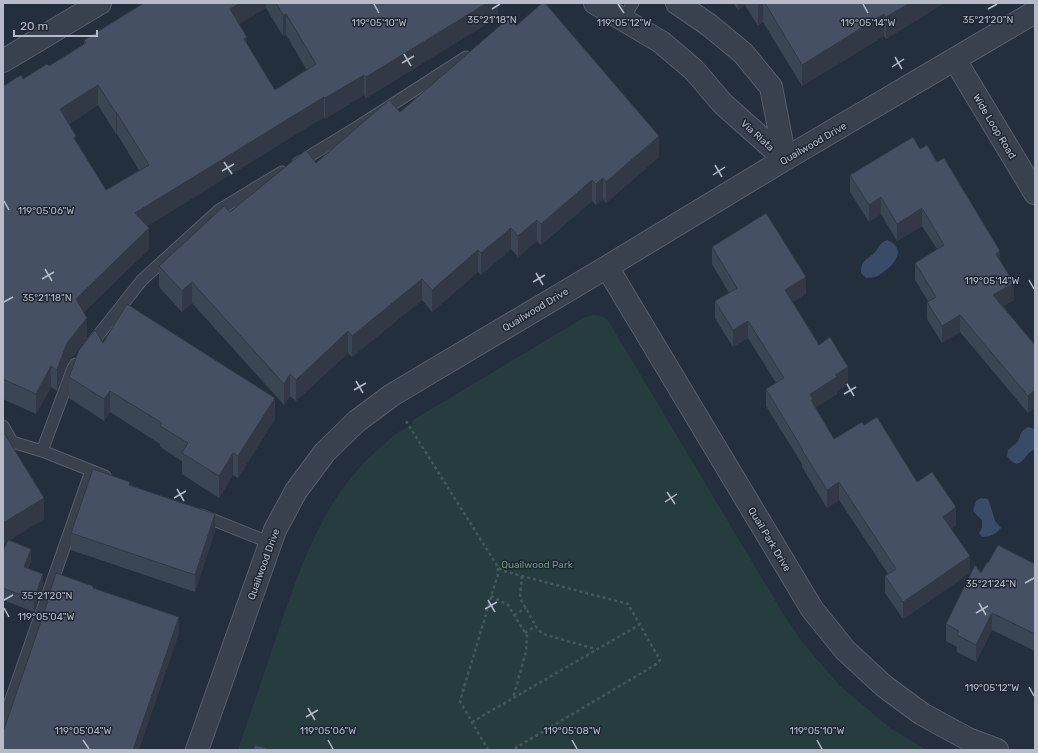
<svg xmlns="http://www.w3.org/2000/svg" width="1038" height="753" viewBox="0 0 1038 753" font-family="Rubik,sans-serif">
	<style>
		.green { fill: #263c3f }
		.water { fill: #394c67 }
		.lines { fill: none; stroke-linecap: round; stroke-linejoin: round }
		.service-casing { stroke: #565f6c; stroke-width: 13 }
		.minor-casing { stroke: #565f6c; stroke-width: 24 }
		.path { stroke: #44595c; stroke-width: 2.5; stroke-dasharray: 3 3; stroke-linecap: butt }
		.service { stroke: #38414e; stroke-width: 11 }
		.minor { stroke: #38414e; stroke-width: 22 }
		.wall { fill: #3b4654; fill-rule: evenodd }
		.shaded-wall { fill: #303945 }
		.building { fill: #455162; stroke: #303945; fill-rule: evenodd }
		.ticks { fill: none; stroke: #b4bcc9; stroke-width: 1.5 }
		.labels { text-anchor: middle; stroke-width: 3; stroke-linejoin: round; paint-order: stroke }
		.street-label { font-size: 10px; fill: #b4bcc9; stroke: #1d2633 }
		.park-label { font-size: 10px; fill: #6b9a76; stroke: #1d2633 }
		.ticks-label { font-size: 10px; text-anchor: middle; fill: #b4bcc9; stroke: #1d2633; stroke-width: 3; stroke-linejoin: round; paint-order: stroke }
	</style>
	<rect width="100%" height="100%" fill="#242f3e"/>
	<!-- green -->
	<path class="green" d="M594,315L604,317L609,322L782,612L803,643L840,686L890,728L927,750H238C251,711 265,671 278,632C301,565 324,495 380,448C391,438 397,430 412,426L413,420L585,317Z"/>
	<!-- water -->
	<path class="water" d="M887,240C909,249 893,267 879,275C876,278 870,277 866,278L861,273C861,260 866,261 874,253C880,247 878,244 887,240Z
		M1028,427L1035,429V449C1024,454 1027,461 1016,464L1011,461L1007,456L1008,450C1011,447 1016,444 1018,441C1022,434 1019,432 1028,427Z
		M981,498L988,499L990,504L995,521L1001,528C996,534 990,537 982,537L979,533L982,527V520L973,511L976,501Z"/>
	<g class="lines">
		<!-- service casing -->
		<g class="service-casing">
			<path id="service" d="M623,20L633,3
				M298,163L359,126L466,57
				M89,347L142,280L219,210L282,172
				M3,426L12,442L42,451L105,476
				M42,451L73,368L76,364
				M201,515L271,543
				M3,722L91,471"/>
		</g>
		<!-- minor casing -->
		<g class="minor-casing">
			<path id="minor" d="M595,3L661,42L694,70L723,104L785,159
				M677,3L709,25L743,53L771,87L785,159
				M955,60L1035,193
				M3,61L100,3
				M607,267L812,609L845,650L884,686L922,714L968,739L997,750
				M197,750L275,530L296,491L325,452L357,421L392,395L607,267L785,159L1035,12"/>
		</g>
		<!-- path -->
		<path class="path" d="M406,421L498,567L503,571L628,604L660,660L655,665L512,750
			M522,576L520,598L538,630L546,635L596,649
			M491,596L508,605L527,636L526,652L513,698
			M514,615L526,608
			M525,633L536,626
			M472,722L639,625
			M488,750L460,701L498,574V567"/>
		<!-- service -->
		<use href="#service" class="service"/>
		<!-- minor -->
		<use href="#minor" class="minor"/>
	</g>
	<!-- wall -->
	<path class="wall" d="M144,3H498V17L366,98L364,95L325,119L324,117L147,226L149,249L84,312L87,338L67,364L57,391L51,387L36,414L3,399V86L23,79L49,66L84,44V40ZM266,8L283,36L286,35L307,70L275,90L247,45L239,24ZM98,105L116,134H117L139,170L106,190L76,142L69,124Z
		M733,3H944L886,39L884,36L802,86L763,22L758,26L745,5L738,10Z
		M516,26L659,157L606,203L603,199L596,205L592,201L541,245L537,241L518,257L511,249L481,275L478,272L432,312L422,300L352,357L348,353L296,401L290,396L284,405L192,303L182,312L159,287V266L230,212L316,163L400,112Z
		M920,149L1000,261L1014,300L1003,306L1035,345V407L1028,413L960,332L942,343L927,319V302L928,301L915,280V263L937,249L922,226L897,241L881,214L869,222L850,192V175Z
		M712,247L806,294L793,302L819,345L848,384L837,391V394L815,407L834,439L864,425L956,525L951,528L970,573L903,619L885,593V576L888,574L839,500L827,508L802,467V464L766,406V389L776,383L748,338L733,347L715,318V301L729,293L712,264Z
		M103,343L275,419L238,478L233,475L219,498L182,474V461L160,447V444L110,412L104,421L69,398V377Z
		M3,431L44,498V519L9,540L31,549V561L28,569L43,574V586L34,612L3,600V551L7,541L3,544Z
		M130,485L215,531L195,592L71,550V533Z
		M988,563L1035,564V651L992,630L976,662L957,652V647L946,641V624Z"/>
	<!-- shaded-wall -->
	<path class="shaded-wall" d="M240,3H266V8L230,30V9Z
		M487,3H498V17L366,98V77Z
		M738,3H745V5L738,10Z
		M761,3H763V22L758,26V5Z
		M910,3H944L886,39V17Z
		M286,14V35L283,36V15Z
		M884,14V36L802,86V65Z
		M247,37V58L244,39Z
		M364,75V95L325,119V98Z
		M98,85V105L60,130V109Z
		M324,97V117L135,234V213Z
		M116,113H117V134H116Z
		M76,136V157L74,138Z
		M659,136V157L606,203V182Z
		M603,178V199L596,205V184Z
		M592,180V201L541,245V224Z
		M881,197V214L869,222V205Z
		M922,208V226L897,241V224Z
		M537,220V241L518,257V236Z
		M149,228V249L76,320V299Z
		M511,228V249L481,275V253Z
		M478,250V272L432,312V290Z
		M1000,251V268L996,254Z
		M806,277V294L785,307V290Z
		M422,279V300L352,357V336Z
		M192,282V303L182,312V291Z
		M1014,283V300L993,312V295Z
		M960,315V332L942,343V326Z
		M87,318V338L67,364L57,391V370L67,343Z
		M748,321V338L733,347V330Z
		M348,331V353L296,401V380Z
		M51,366V387L36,414V394Z
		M848,367V384L837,391V394L813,409L810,394L835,375Z
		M290,374V396L284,405V384Z
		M1035,390V407L1028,413V396Z
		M110,391V412L104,421V399Z
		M275,398V419L238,478V456Z
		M233,453V475L219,498V476Z
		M839,482V500L827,508V490Z
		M44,498V519L3,544V523Z
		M956,507V525L943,534V517Z
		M215,514V531L195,592V575Z
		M31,549V561L24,579V567Z
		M970,556V573L903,619V602Z
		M43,574V586L34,612V600Z
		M992,613V630L976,662V645Z
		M179,617V634L139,750H133Z"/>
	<!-- building -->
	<path class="building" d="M144,3H240L230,9L247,37L244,39L275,90L316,64L286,14L283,15L276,3H487L366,77L364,75L325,98L324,97L135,213L149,228L76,299L87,318L67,343L57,370L51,366L36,394L3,379V86L21,75L23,79L47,64L49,66L86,43L84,40ZM98,85L116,113H117L149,165L106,190L74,138L76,136L60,109Z
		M542,3H545L659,136L606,182L603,178L596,184L592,180L541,224L537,220L518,236L511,228L481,253L478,250L432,290L422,279L352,336L348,331L296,380L290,374L284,384L192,282L182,291L159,266L224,206L230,212L306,150L316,163L389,100L400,112L510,17L516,26Z
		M765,3H910L886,17L884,14L802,65Z
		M913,137L920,149L927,145L937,162L944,158L1000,251L996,254L1014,283L993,295L1035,345V390L1028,396L960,315L942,326L927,302L936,297L915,263L944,245L922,208L897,224L881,197L869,205L850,175Z
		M766,213L806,277L785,290L819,345L830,337L848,367L835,375L837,377L810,394L813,399L811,400L834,439L862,422L864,425L877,417L917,482L932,472L956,507L943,517L970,556L903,602L885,576L896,569L839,482L827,490L802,450H803L766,389L784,378L748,321L733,330L715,301L737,288L712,247Z
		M127,304L275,398L238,456L233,453L219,476L182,453L188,443L160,426L162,423L110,391L104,399L69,377L79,350L95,330L103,343Z
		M3,431L44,498L3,523Z
		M93,469L130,482L129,485L215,514L195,575L71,533Z
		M8,540L31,549L24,567L43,574L34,600L3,588V551Z
		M998,545L1035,564V634L992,613L976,645L957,635L959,631L946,624L975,565L981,573L987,562L988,563Z
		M56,573L93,586V588L179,617L133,750H3V732L48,601H47Z
		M255,745L273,750H253Z"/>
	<!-- ticks -->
	<path class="ticks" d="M374,4L379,13M618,4L624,13M863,4L868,13M492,9L500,4M988,9L997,4M404,54L411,66M895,57L902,69M402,63L414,56M892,67L904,59M224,162L232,174M715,165L722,177M222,171L234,164M713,175L725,167M4,201L9,210M45,269L52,281M536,273L543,285M42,279L54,272M1029,280L1034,289M533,282L545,275M4,302L13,297M356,381L363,393M847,384L854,396M354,390L366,383M844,394L856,387M177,489L184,501M667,492L675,504M174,498L186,491M665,502L677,494M1025,583L1034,578M4,600L13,595M488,600L495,612M979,603L986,615M4,608L9,617M485,609L497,602M976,613L988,606M1029,687L1034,696M308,708L315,720M306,717L318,710M83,740L89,749M328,740L333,749M572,740L577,749M817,740L822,749"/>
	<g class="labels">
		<!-- street labels -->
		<g class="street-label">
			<text transform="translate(995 126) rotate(59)" y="4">Wide Loop Road</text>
			<text transform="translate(758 135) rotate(42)" y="4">Via Riata</text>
			<text transform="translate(813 143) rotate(-30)" y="4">Quailwood Drive</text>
			<text transform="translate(535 309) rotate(-31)" y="4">Quailwood Drive</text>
			<text transform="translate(770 539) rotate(59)" y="4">Quail Park Drive</text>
			<text transform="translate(263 564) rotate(-70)" y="4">Quailwood Drive</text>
		</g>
		<!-- park labels -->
		<g class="park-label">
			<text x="537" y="568">Quailwood Park</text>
		</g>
	</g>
	<g class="ticks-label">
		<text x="492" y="23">35°21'18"N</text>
		<text x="988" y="23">35°21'20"N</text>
		<text x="379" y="26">119°05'10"W</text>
		<text x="624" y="26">119°05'12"W</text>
		<text x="868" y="26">119°05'14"W</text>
		<text x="46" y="214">119°05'06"W</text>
		<text x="992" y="284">119°05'14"W</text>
		<text x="47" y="301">35°21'18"N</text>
		<text x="991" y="587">35°21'24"N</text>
		<text x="47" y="599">35°21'20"N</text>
		<text x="46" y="620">119°05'04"W</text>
		<text x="992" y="691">119°05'12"W</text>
		<text x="83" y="734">119°05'04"W</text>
		<text x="328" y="734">119°05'06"W</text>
		<text x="572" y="734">119°05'08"W</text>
		<text x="817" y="734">119°05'10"W</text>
	</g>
	<!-- border -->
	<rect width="1038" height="753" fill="none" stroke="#b4bcc9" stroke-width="8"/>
	<!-- scale -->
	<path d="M14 30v6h83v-6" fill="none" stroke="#b4bcc9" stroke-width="2"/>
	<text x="20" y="30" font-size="12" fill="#b4bcc9" stroke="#1d2633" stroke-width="3" paint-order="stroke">20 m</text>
</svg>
